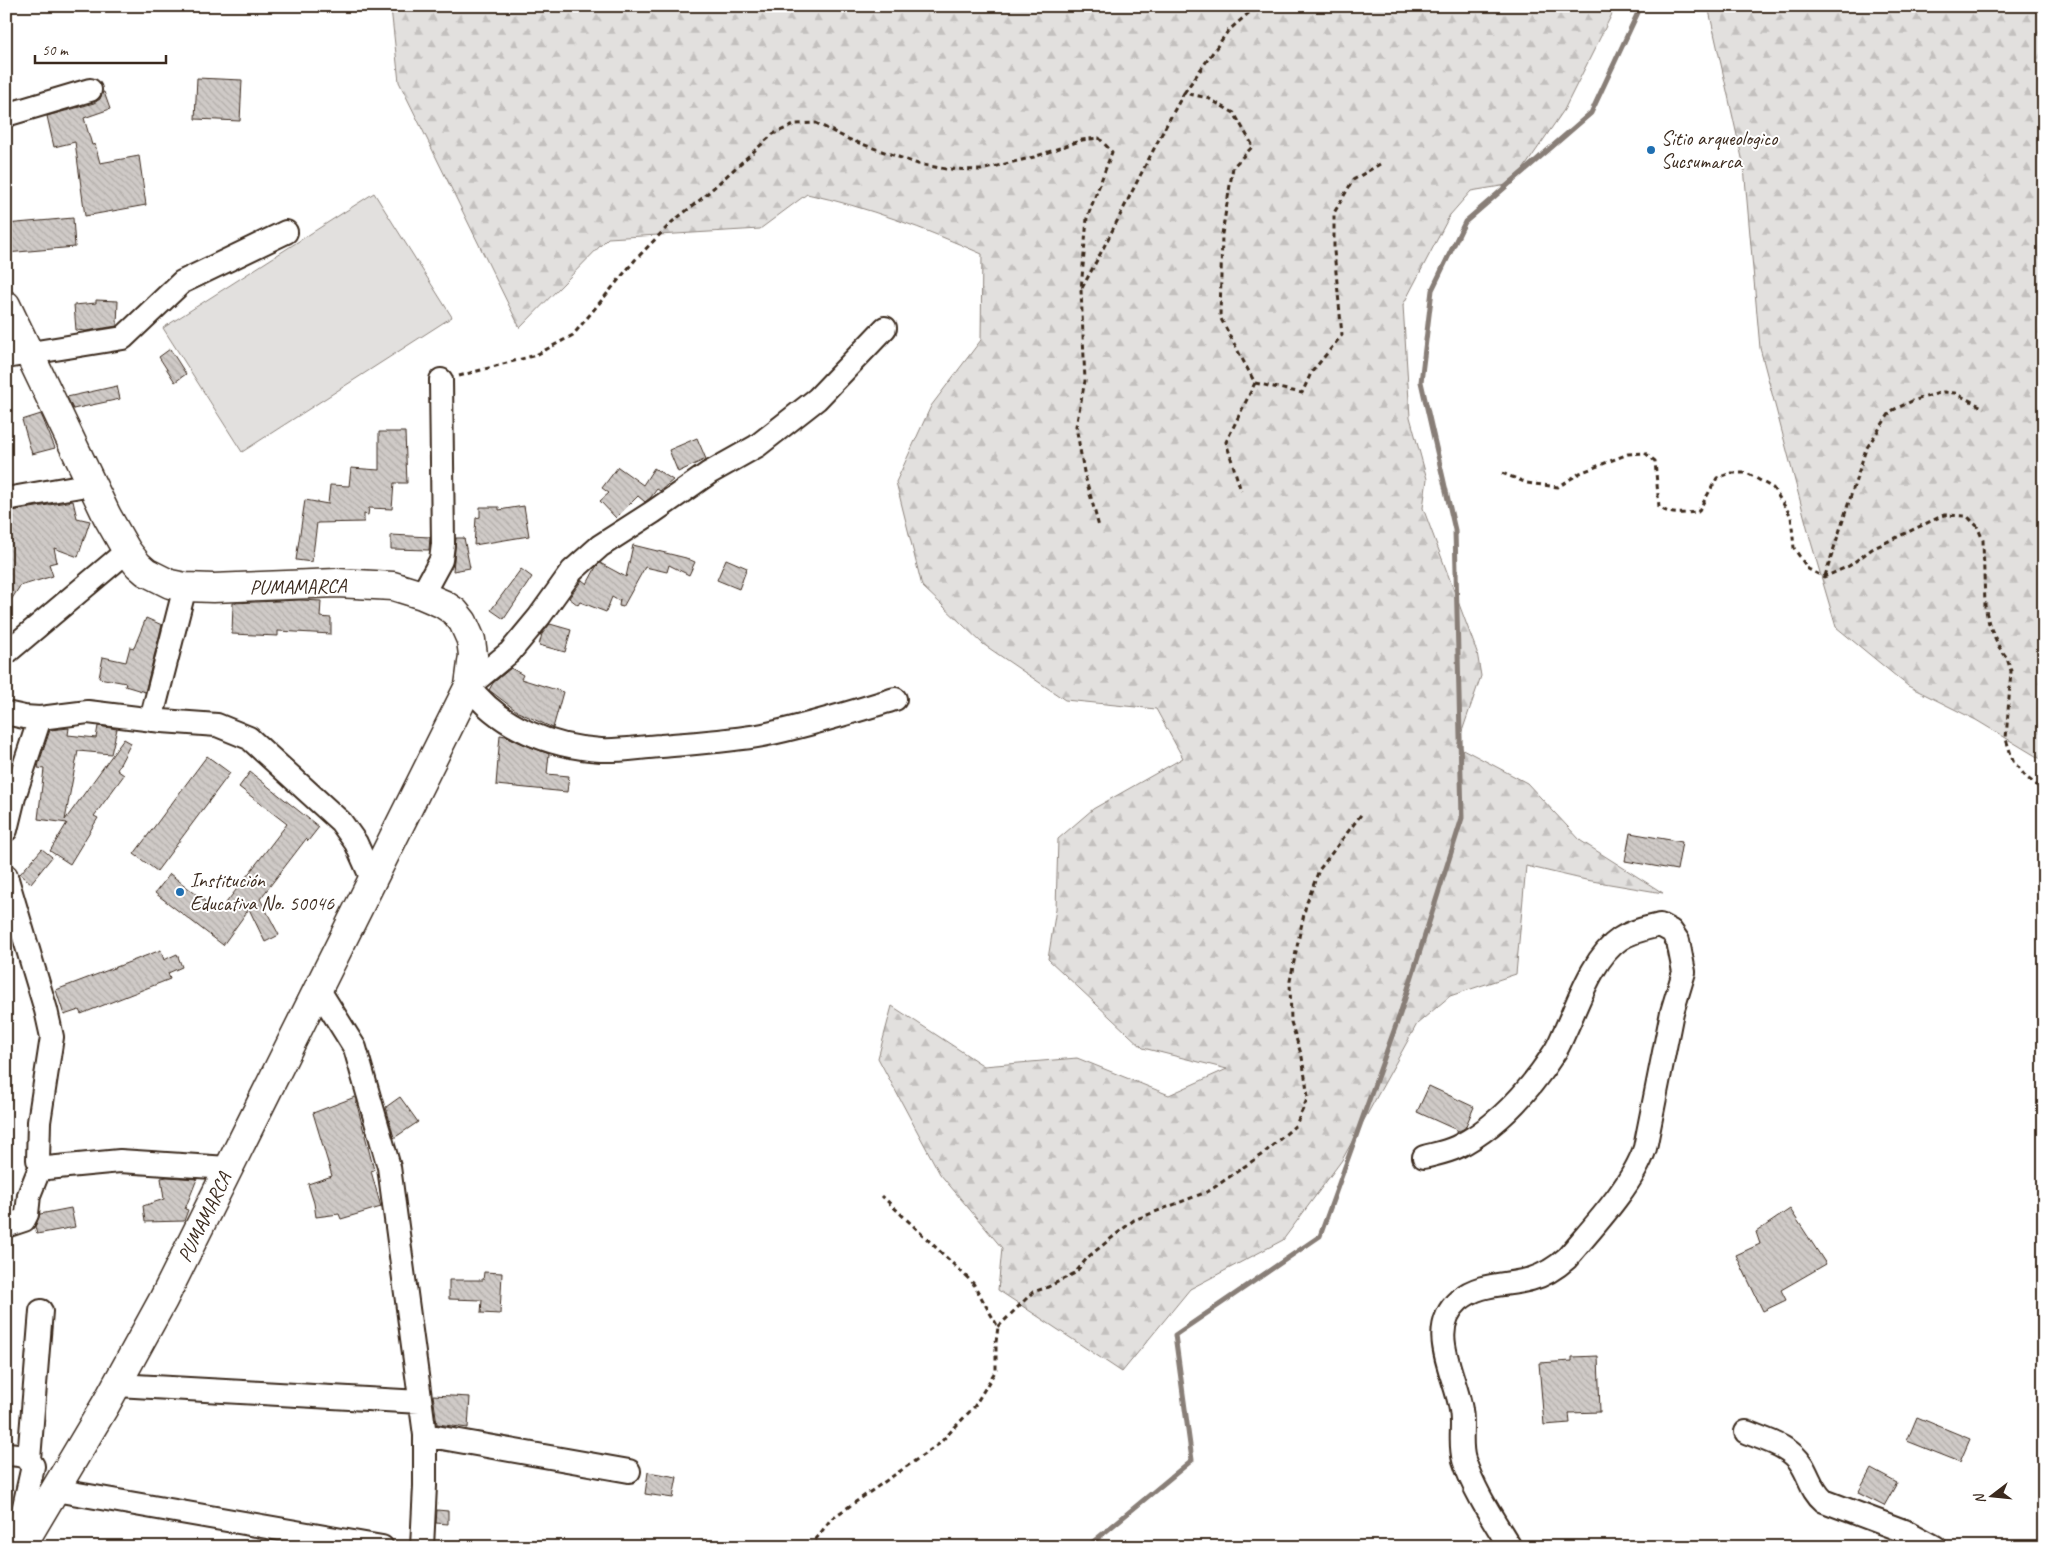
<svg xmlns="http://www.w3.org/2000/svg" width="2050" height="1553" viewBox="0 0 2050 1553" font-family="Caveat,sans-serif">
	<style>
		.forest { fill: url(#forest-firs); stroke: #8e857e }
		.garden { fill: #e2e0de; stroke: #8e857e }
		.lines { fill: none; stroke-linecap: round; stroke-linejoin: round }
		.stream { stroke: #887e77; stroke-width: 5 }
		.building { fill: url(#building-back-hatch); stroke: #3b2a1e }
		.minor-casing { stroke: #3b2a1e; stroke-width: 26 }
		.major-casing { stroke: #3b2a1e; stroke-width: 31 }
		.path { stroke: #3b2a1e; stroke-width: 3; stroke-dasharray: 5 4; stroke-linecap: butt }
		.minor { stroke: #fff; stroke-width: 22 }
		.major { stroke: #fff; stroke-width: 28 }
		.poi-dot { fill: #1f6fb2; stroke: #fff; stroke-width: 2 }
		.labels { text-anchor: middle; stroke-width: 4; stroke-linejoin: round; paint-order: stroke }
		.poi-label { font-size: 20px; fill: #3b2a1e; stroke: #fff; text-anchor: start }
		.street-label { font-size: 20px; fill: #3b2a1e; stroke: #fff }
	</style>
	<defs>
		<pattern id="forest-firs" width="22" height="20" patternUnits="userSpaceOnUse" patternTransform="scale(1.25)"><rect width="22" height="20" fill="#e2e0de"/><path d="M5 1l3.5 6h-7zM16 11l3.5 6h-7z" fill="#c3c0be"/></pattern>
		<pattern id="building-back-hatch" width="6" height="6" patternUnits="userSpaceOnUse" patternTransform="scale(1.25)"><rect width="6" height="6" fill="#cfcac7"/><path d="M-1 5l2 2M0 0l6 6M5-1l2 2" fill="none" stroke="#b3aeaa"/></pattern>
	</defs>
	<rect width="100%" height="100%" fill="#fff"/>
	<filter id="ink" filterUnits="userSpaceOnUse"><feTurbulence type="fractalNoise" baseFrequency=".02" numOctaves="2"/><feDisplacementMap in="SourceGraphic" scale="10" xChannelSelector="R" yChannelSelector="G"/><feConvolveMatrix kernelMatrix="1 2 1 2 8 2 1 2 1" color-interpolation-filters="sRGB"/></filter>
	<g filter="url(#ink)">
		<!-- forest -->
		<path class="forest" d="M392,6H1616L1564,110L1513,184L1471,191L1450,215L1403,305L1410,417L1427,479L1423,508L1477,652L1481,676L1457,746L1527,783L1581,841L1663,893L1586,880L1526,866L1516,974L1450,996L1417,1024L1342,1160L1283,1240L1190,1289L1122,1372L998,1290L1002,1248L940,1174L878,1058L892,1006L984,1066L1077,1058L1169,1095L1227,1069L1143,1048L1048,959L1056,909L1058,839L1093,809L1183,758L1156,709L1065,700L983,644L922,586L896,482L931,406L981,340L982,254C926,229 867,207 807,194L760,229L608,238L520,328L399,82L391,8Z
			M1708,6H2044V761L1976,720L1908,686L1836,627L1811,542L1760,348L1744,167Z"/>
		<!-- garden -->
		<path class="garden" d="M374,193L452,317L242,452L163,328Z"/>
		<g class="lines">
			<!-- stream -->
			<path class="stream" d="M1087,1547L1192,1460L1175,1335L1320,1236L1400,1014L1462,818L1455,530L1421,382L1432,290L1465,222L1591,113L1641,6"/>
		</g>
		<!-- building -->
		<path class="building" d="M197,78L242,80L240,121L195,119Z
			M103,92H104L110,109L84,118L92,145L95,144L100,163L139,156L146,205L85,216L75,142L54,147L47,116L94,103L100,99Z
			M73,218L75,247L6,253V224Z
			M96,300L118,301L117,326L86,331L76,330L74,305L96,303Z
			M170,349L186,374L175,382L159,357Z
			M117,386L120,399L73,409L67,397Z
			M41,414L55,448L32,454L22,420Z
			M379,432H405L407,483H394L392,509L369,508L368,515L364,514V522L317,523L312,562L296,560L305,500L328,504L330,485L349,486L351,468L379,470Z
			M697,438L706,459L678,472L669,450Z
			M618,467L643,485L654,468L673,480L660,491L657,489L651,497L645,502L638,496L616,518L600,501L609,493L602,488Z
			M73,501L77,518L90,521L78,557L54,548L57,562L49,564L53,576L20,586L6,608V512Z
			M524,506L529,536L474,545L476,518L480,517V507H499V510Z
			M391,535L430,537L429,550L391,549Z
			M456,538H464L470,568L453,571Z
			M633,545L686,558L695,562L689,575L669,565L667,572L645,567L623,607L619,606L620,599L619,601L612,597L606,612L580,602L578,605L569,598L582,580L587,584L596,567L600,563L626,577Z
			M726,559L747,568L739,589L717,580Z
			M521,569L532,577L504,619L491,610Z
			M300,600L321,601L320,617L331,618V634L278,631V636L232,634L233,603Z
			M146,618L162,625L145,692L125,686L126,683L99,678L103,657L126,662L130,647L134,648Z
			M550,624L571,630L565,652L539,645L542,634Z
			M511,668L523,675L521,679L563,692L553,728L518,712L489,690L493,683Z
			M98,726L117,729L111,754L78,751L65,820L124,739L131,743L117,770L124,775L94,816L98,818L70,864L50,851L67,823L38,819L44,769L38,768L39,763L50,730L69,728L68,735L96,738Z
			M500,735L506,736L523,744L549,754L547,774L569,776L567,792L496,785Z
			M207,756L230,773L157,871L134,854Z
			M250,772L319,827L308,841L306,839L260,899L279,935L265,942L249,909L223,945L155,893L170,874L219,912L287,824L239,787Z
			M1630,833L1682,842L1677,870L1625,861Z
			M42,849L52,857L31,883L20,874Z
			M161,950L164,960L177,954L182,967L168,973L170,979L81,1014L79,1010L64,1015L56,990Z
			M1429,1086L1474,1107L1465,1128L1459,1131L1417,1112Z
			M355,1097L374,1170L371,1171L381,1207L341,1219L339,1214L316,1217L314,1203L308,1184L332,1176L313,1113Z
			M400,1097L418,1122L394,1138L386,1107Z
			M167,1177L197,1179L185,1209L188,1210L184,1221L145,1222L143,1206L164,1199L161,1178Z
			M71,1208L75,1227L37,1234L35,1227L40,1214Z
			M1790,1209L1826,1264L1781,1290L1786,1300L1763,1311L1736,1255L1760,1244L1756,1232Z
			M484,1272L502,1273L500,1314L481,1313L482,1300L449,1299V1280H483Z
			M1598,1356L1600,1412L1569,1413L1570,1423L1544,1425L1539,1363L1572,1361V1357Z
			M433,1395L470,1397L468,1428L437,1424Z
			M1917,1417L1970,1439L1960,1462L1907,1441Z
			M1871,1469L1897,1483L1884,1506L1858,1493Z
			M648,1472L677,1477L673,1498L645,1494Z
			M437,1510L448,1511V1524L436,1523Z"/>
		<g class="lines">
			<!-- minor casing -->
			<g class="minor-casing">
				<path id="minor" d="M6,115L90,90
					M885,328L817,399L757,446L709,473L653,512L600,546L572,571L539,617L510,652L469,686C499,727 551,747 601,750C621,751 641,747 661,746C695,743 730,741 763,735C808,726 852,712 895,699
					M6,357L123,338L182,282L286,232
					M6,499L92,484
					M422,595L441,560L443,544L441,380
					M6,653L127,551
					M6,713L24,717L40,718L88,712L162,721L217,725L249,738L341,822L356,843L372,879
					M151,720L185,587
					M6,830L14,797L40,718
					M6,876L46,1010L52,1037L39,1122L38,1160L41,1165L47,1168L120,1161L228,1168
					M317,987L355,1048L389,1167L425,1435V1486L422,1547
					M1424,1157C1435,1154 1447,1152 1457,1147C1497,1127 1530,1090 1554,1053C1559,1046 1562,1037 1566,1029C1579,1001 1593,957 1620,939C1632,931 1647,928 1660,925L1671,931L1678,941L1684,972L1672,1012L1645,1148C1633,1185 1593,1227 1567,1258C1557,1267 1545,1275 1531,1279C1507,1286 1480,1282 1459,1300C1425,1330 1456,1375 1461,1410C1464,1427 1459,1443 1464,1460C1474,1491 1493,1519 1510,1547
					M6,1226L24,1220L27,1214L29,1195L41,1165
					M117,1385L420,1402
					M1746,1432C1765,1440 1791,1446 1802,1465C1810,1478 1812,1491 1824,1501L1909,1533L1935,1547
					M425,1435L629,1471
					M6,1454C18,1455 27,1454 33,1466L17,1538L12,1547
					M29,1459L41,1311
					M55,1490L382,1547"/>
			</g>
			<!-- major casing -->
			<g class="major-casing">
				<path id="major" d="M6,305L107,516L127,551L138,565L146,572L170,584L185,587L213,588L337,583L393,586L422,595L443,604L455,612L463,622L471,640L473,655L469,686L163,1300L106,1404L21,1547"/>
			</g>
			<!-- path -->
			<path class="path" d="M1184,93L1228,31L1250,12L1270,6
				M1082,288C1117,224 1148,157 1184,93L1208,98L1234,113L1253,146L1233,167L1222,234L1220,317L1255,383L1226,442L1241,491
				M459,376L536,355L573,335L635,260L672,222L700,200L773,134L796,124L816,123L848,139L918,164L946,169L981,170L1034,157L1082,140L1099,138L1112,152L1087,218L1081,290L1085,381L1076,426L1084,472L1099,527
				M1255,383L1302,393L1311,373L1342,335L1334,251V213L1353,180L1380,164
				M1502,473L1527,483L1558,487L1580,473L1628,454L1645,453L1655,461L1659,507C1671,516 1684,513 1698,512L1717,478L1731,473H1747L1773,488L1791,516L1794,548L1808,569L1824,577L1849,566L1872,549L1944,515L1967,516L1977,526L1983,540L1985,606L1989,624L1999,647L2007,658L2011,671L2006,739L2013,761L2026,777L2044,791
				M1825,576L1866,449L1891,411L1912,401L1943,392L1955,393L1984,408
				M998,1327L1033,1292L1048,1287L1075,1273L1088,1257L1134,1220L1209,1191L1264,1153L1296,1125L1308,1097L1302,1057L1291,1022L1290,981L1300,932L1306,905L1319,870L1363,812
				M810,1547L831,1519L939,1444L974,1407L996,1370V1342L998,1327L973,1283L882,1196"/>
			<!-- minor -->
			<use href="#minor" class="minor"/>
			<!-- major -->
			<use href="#major" class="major"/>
		</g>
	</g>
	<!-- markers -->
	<g class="poi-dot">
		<circle cx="1651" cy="150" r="5"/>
		<circle cx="180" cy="892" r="5"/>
	</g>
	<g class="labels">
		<!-- poi labels -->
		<g class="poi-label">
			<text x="1661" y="145">Sitio arqueologico<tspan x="1661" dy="23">Sucsumarca</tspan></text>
			<text x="190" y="887">Institución<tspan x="190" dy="23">Educativa No. 50046</tspan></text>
		</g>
		<!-- street labels -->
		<g class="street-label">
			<text transform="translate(298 586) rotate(-1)" y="7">PUMAMARCA</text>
			<text transform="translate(204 1217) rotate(-64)" y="7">PUMAMARCA</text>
		</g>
	</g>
	<!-- margin -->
	<rect width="2050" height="1553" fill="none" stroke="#fff" stroke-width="25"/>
	<rect x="12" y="12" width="2025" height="1528" fill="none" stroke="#3b2a1e" stroke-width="2" filter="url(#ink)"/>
	<!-- north arrow -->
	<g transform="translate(1992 1496) rotate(254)" stroke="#ffffff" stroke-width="4" paint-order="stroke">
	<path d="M0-4L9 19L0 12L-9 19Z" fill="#3b2a1e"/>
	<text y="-8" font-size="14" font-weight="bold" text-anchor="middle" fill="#3b2a1e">N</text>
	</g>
	<!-- scale -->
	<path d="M35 55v8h131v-8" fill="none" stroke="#3b2a1e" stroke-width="2.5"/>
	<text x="42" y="55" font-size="15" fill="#3b2a1e" stroke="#ffffff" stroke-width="4" paint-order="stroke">50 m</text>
</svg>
